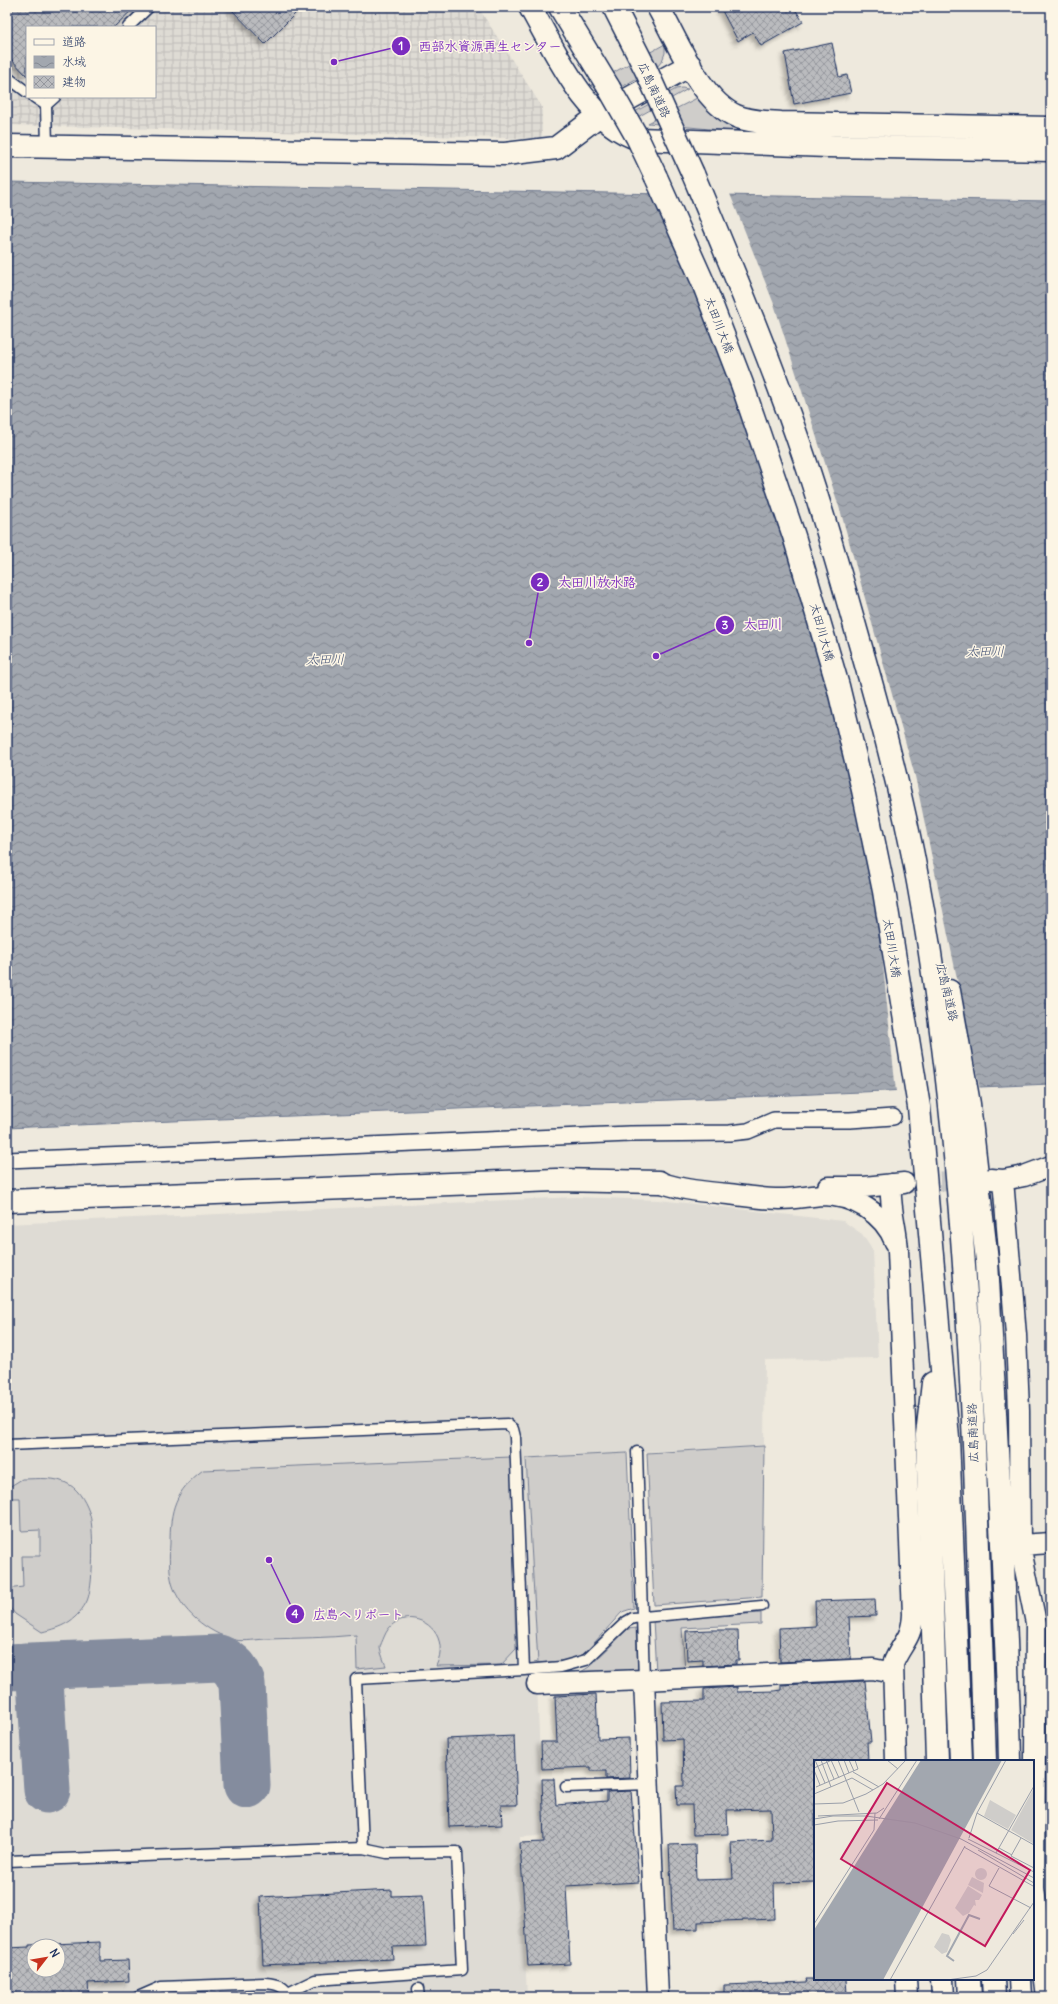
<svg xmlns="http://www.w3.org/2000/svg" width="1058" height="2004" viewBox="0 0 1058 2004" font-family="Delius,'Klee One',sans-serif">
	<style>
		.built { fill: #dedbd4; fill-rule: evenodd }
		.industrial { fill: url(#industrial-grid); fill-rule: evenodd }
		.grass { fill: #cfcdca; stroke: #757e94 }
		.water { fill: url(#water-waves); stroke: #6c778f }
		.pier { fill: #eee9dd }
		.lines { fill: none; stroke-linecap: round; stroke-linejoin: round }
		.taxiway { stroke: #848c9e; stroke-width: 47 }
		.building { fill: url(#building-cross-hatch); stroke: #1b2f5e; fill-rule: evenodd; filter: url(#shadow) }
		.minor-tunnel { stroke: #c4c4c4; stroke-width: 20; stroke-dasharray: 20 10; stroke-linecap: butt }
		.service-casing { stroke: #1b2f5e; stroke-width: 13 }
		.pedestrian-casing { stroke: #1b2f5e; stroke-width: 18 }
		.minor-casing { stroke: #1b2f5e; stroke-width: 23 }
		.tertiary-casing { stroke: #1b2f5e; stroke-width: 25 }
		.trunk-casing { stroke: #1b2f5e; stroke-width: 25 }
		.motorway-casing { stroke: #1b2f5e; stroke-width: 25 }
		.service { stroke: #fcf5e5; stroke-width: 10 }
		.pedestrian { stroke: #fcf5e5; stroke-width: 15 }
		.minor { stroke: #fcf5e5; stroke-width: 20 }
		.tertiary { stroke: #fcf5e5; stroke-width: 22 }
		.trunk { stroke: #fcf5e5; stroke-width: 22 }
		.motorway { stroke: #fcf5e5; stroke-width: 22 }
		.motorway-bridge-casing { stroke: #1b2f5e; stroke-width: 25; stroke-linecap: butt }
		.motorway-bridge { stroke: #fcf5e5; stroke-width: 22 }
		.labels { text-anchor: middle; stroke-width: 3; stroke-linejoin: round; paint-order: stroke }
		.street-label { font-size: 12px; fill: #1b2f5e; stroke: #fcf5e5 }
		.water-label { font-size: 13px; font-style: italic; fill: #445376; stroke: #fcf5e5 }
		.inset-river { fill: none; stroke: #a2a7af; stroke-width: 2 }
		.inset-road { fill: none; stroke: #9a9faa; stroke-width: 1 }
		.view { fill: #c2185b; fill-opacity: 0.15; stroke: #c2185b; stroke-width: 2 }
		.inset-edge { fill: none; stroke: #1b2f5e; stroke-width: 2 }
		.leader { fill: none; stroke: #7b2cbf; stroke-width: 1.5 }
		.callout-dot { fill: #7b2cbf; stroke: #fcf5e5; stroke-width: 1.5 }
		.mark-label { font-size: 12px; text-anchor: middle; font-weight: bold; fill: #fff }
		.callout-label { font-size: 13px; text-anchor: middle; font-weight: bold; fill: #7b2cbf; stroke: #fcf5e5; stroke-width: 3; stroke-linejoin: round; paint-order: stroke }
	</style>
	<defs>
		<pattern id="industrial-grid" width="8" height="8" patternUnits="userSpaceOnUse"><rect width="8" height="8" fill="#dedbd4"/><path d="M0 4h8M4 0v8" fill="none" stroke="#bebcb8"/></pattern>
		<pattern id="water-waves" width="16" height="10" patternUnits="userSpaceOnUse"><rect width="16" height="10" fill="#a2a7af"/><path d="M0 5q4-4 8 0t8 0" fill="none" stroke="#838892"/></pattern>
		<pattern id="building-cross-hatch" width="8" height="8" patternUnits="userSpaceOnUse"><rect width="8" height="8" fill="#babbbe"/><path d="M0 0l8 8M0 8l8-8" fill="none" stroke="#96989e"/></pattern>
		<filter id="shadow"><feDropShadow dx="-3.5" dy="3.5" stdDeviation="2" flood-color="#0004"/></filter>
	</defs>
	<rect width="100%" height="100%" fill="#eee9dd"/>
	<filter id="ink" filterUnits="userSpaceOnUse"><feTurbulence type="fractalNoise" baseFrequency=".025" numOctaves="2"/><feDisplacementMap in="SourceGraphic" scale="8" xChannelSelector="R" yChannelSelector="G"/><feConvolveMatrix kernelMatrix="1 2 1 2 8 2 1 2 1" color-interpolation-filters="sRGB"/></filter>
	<g filter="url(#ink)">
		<!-- built -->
		<path class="built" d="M575,1197L659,1200L843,1221L862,1234L873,1251L878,1358L765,1360L764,1446L526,1458L538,1663L537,1684L543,1836L520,1837L527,1997H7V1224ZM34,1946H58V1970H34Z"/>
		<!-- industrial -->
		<path class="industrial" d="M7,7H478L542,107V139L7,125ZM27,27H155V97H27Z"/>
		<!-- grass -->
		<path class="grass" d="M665,44V53L662,61L657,67L618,89L601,92L591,85Z
			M682,88L688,89L634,119L624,118L676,89Z
			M697,98C712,117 728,126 751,133L648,123Z
			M764,1446L762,1597L654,1605L647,1453Z
			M627,1453L634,1608L622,1612L585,1653L574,1660L538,1663L526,1458Z
			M511,1457L516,1649L501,1665L436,1666C456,1625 399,1599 384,1637C383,1640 380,1645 380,1648C381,1654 384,1661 386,1666L357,1669L356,1635C327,1638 298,1638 268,1639C258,1639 245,1642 235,1640C208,1633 180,1611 172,1583C169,1571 169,1556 170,1544C170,1509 175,1491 203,1470Z
			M22,1479C38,1479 56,1476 70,1485C80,1491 87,1505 90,1515C94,1530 94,1590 86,1603C75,1622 62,1627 42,1632L15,1614L7,1604V1589L23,1587L22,1556H40V1530L21,1531L20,1498H7L9,1487Z
			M761,1613V1624L682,1628L685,1671L656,1672L653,1620Z
			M636,1628L638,1672L579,1673L589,1667L628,1629Z"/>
		<!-- water -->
		<path class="water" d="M7,182L1051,201V1084L7,1128Z"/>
		<!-- pier -->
		<path class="pier" d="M657,192L730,194L774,304L841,513L915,776L980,1089L896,1092L875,889L841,723L763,465Z"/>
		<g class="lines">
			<!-- taxiway -->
			<path class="taxiway" d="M25,1666L32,1670L40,1681L47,1790
				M7,1667L219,1658C233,1664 237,1670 242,1684L247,1785"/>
		</g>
		<!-- building -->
		<path class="building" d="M7,7H135L114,27H27V76L7,55Z
			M229,7H302L265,44Z
			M720,7H794L803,22L761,46L753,32L738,41Z
			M832,43L839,77L847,75L851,93L794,104L785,53Z
			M875,1599L876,1616L849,1617L851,1659L780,1662L779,1628L816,1626L815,1601Z
			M711,1630H738L739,1660H736V1664L703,1666V1660L687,1661L686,1631Z
			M865,1681L871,1742H867L868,1761H815V1882L774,1883L775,1919L698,1922V1929L673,1930L669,1845L695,1844L696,1880L733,1879L731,1842L772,1840L771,1809L727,1810L728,1834L693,1835L692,1805H677L676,1786H684L683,1739L663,1740L662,1702L704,1701V1689L737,1687V1692L774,1691L781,1690V1685Z
			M596,1694L598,1739L629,1738L630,1778L606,1779V1771H591V1767L542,1769L541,1742H557L555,1696Z
			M514,1736L517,1805H501L502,1825L449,1827L446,1739Z
			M542,1779H554L556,1805L607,1801V1792L631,1791L639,1882L566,1886L570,1964L528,1966L520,1843L544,1842Z
			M392,1890V1896L423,1895L426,1946L392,1947L393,1959L263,1965L260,1897Z
			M100,1942V1961L128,1960L129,1981L88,1983L89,1997H7V1948L29,1947V1945ZM34,1946H58V1970H34Z
			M806,1979H846L847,1994L796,1997H724V1985L807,1982Z"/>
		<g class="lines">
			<!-- minor-tunnel -->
			<path class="minor-tunnel" d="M910,1183L974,1180"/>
			<!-- service casing -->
			<g class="service-casing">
				<path id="service" d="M128,27L149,7
					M7,77L27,92
					M34,97L46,105L55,97
					M46,105L47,146
					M7,1445L507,1424L513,1429L515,1437L524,1670L356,1679L363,1848L7,1861
					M637,1452L644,1680
					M524,1670L561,1667L586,1660L626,1622L633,1618L762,1606
					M566,1787L648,1784
					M418,1989L419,1997
					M288,1993L315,1980L462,1970L457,1852L387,1853L363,1848
					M138,1997L161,1987L265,1983C278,1984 284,1986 290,1997"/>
			</g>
			<!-- pedestrian casing -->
			<g class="pedestrian-casing">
				<path id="pedestrian" d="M7,1160L630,1134L730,1133L748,1131L774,1120H850L893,1117"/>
			</g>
			<!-- minor casing -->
			<g class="minor-casing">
				<path id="minor" d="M991,1179L1003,1180L1016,1335L1019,1411L1020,1545L1036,1623L1034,1888L1047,1997
					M1003,1180L1024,1176L1051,1166
					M659,1182C682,1190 705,1192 728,1194C745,1196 763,1199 780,1199C794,1199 808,1196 822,1195C853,1195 884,1213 895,1242
					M891,1184C889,1207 897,1228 898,1251L913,1614C912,1640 901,1643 893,1664L896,1761
					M828,1187H864L904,1183
					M1020,1545L1051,1543
					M537,1684L644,1680
					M906,1979L907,1997
					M658,1997L644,1680L873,1669L893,1673"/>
			</g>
			<!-- tertiary casing -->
			<g class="tertiary-casing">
				<path id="tertiary" d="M530,7C556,52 585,122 639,139L828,146L1051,150
					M658,7C677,40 700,100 736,116C750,122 766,122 781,123L1051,128
					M7,146L505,154L556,148L601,114L690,65
					M7,1201L556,1180L659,1182"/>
			</g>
			<!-- trunk casing -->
			<g class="trunk-casing">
				<path id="trunk" d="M1009,1720L1010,1761
					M1020,1979L1021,1997"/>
			</g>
			<!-- motorway casing -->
			<g class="motorway-casing">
				<path id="motorway" d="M560,7L609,88
					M693,174C733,270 773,365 806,463C827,525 844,588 862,651C884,727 904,804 918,882C971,1172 975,1467 985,1761
					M656,177L702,280L742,384L794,536L838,686L863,790L884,891L919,1107L948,1438L961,1761
					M949,991L969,1104L987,1261L1003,1563L1009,1720
					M933,1383L927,1435L937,1761
					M942,1979L943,1997
					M969,1979L970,1997
					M993,1979L994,1997"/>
			</g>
			<!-- service -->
			<use href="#service" class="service"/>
			<!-- pedestrian -->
			<use href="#pedestrian" class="pedestrian"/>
			<!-- minor -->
			<use href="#minor" class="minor"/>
			<!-- tertiary -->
			<use href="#tertiary" class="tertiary"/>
			<!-- trunk -->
			<use href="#trunk" class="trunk"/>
			<!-- motorway -->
			<use href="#motorway" class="motorway"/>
			<!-- motorway-bridge casing -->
			<g class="motorway-bridge-casing">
				<path id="motorway-bridge" d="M614,7L646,70L693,174
					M609,88L637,137L656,177"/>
			</g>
			<!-- motorway-bridge -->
			<use href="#motorway-bridge" class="motorway-bridge"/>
		</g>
	</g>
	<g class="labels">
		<!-- street labels -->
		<g class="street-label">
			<text transform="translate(654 90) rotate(65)" y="4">広島南道路</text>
			<text transform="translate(719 325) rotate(69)" y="4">太田川大橋</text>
			<text transform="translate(822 632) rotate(74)" y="4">太田川大橋</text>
			<text transform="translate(892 948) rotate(81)" y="4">太田川大橋</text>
			<text transform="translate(947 992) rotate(77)" y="4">広島南道路</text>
			<text transform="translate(973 1433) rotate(-92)" y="4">広島南道路</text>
		</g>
		<!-- water labels -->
		<g class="water-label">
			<text transform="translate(985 651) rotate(-1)" y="5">太田川</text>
			<text transform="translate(325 659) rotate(-1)" y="5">太田川</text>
		</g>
	</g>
	<!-- overview -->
	<g transform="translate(814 1760)">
		<rect width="220" height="220" fill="#eee9dd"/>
		<path d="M176,40L202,55L194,69L170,56ZM161 114a6 6 0 1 1 12 0a6 6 0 1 1-12 0ZM158,117L170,123L169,133L154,125ZM154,126L168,135L165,140H161L162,146L160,145L155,153L149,156L141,148ZM128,173L135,175L137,180L133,192L128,194L120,187Z" fill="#cfcdca"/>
		<path d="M220,28V84L197,70Z" fill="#cfcdca"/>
		<path d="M107,0H188L69,220H0V170Z" fill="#a2a7af"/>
		<path class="inset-river" d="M140,201L133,196L155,155L166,159"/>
		<path class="inset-road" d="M1,0L11,23M7,0L17,27M12,0L20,19M17,0L25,18M24,0L45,52M30,0L35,13M35,0L40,11M73,0L84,9M192,0L163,53L220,85M0,8L18,0M0,10L6,25M39,12L65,27M2,27L44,9L41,0M0,34L38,18L59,30M0,44L29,43L52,34L69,24L92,0M4,56L63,53L70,48M0,59L19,56H52L101,63L147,79L220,118M65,59L103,0M0,65L24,61L64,60M155,78L163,53M207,78L197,96L220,108M154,79L220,112M150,87L219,126M185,88L198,95M164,90L220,123M182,93L220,26M185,108L175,126L217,148M0,164L60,70L61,53M199,174L210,160M76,220L151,86M133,220L162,216L173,210L220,142"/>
		<path class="view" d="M73,23L216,110L171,186L27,99Z"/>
		<rect width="220" height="220" class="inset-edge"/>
	</g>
	<!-- callouts -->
	<path class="leader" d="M334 62L401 46M529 643L540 582M656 656L725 625M269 1560L295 1614"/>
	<g class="callout-dot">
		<circle cx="334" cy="62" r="4"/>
		<circle cx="529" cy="643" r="4"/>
		<circle cx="656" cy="656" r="4"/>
		<circle cx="269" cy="1560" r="4"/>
		<circle cx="401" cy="46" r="10"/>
		<circle cx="540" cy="582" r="10"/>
		<circle cx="725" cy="625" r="10"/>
		<circle cx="295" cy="1614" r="10"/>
	</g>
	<g class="mark-label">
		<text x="401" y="50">1</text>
		<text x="540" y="586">2</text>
		<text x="725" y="629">3</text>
		<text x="295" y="1618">4</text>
	</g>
	<g class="callout-label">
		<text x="490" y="51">西部水資源再生センター</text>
		<text x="597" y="587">太田川放水路</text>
		<text x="763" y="629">太田川</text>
		<text x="358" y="1619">広島ヘリポート</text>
	</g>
	<!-- margin -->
	<rect width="1058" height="2004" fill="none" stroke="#fcf5e5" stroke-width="24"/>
	<rect x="12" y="12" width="1034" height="1980" fill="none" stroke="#1b2f5e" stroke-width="1.5" filter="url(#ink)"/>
	<!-- legend -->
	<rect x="26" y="26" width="130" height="72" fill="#fcf5e5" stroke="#a2a6af"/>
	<rect x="34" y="39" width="20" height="6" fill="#fcf5e5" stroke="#a2a6af"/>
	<text x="62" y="46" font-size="12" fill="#1b2f5e">道路</text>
	<rect x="34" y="56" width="20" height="12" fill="url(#water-waves)" stroke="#a2a6af"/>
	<text x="62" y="66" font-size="12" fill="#1b2f5e">水域</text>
	<rect x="34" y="76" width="20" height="12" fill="url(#building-cross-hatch)" stroke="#a2a6af"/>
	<text x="62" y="86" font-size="12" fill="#1b2f5e">建物</text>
	<!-- north arrow -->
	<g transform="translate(46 1958) rotate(59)"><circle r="19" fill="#fcf5e5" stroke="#a2a6af"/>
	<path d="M0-3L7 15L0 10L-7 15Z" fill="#c8321e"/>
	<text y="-6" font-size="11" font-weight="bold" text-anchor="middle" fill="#1b2f5e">N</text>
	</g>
</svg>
